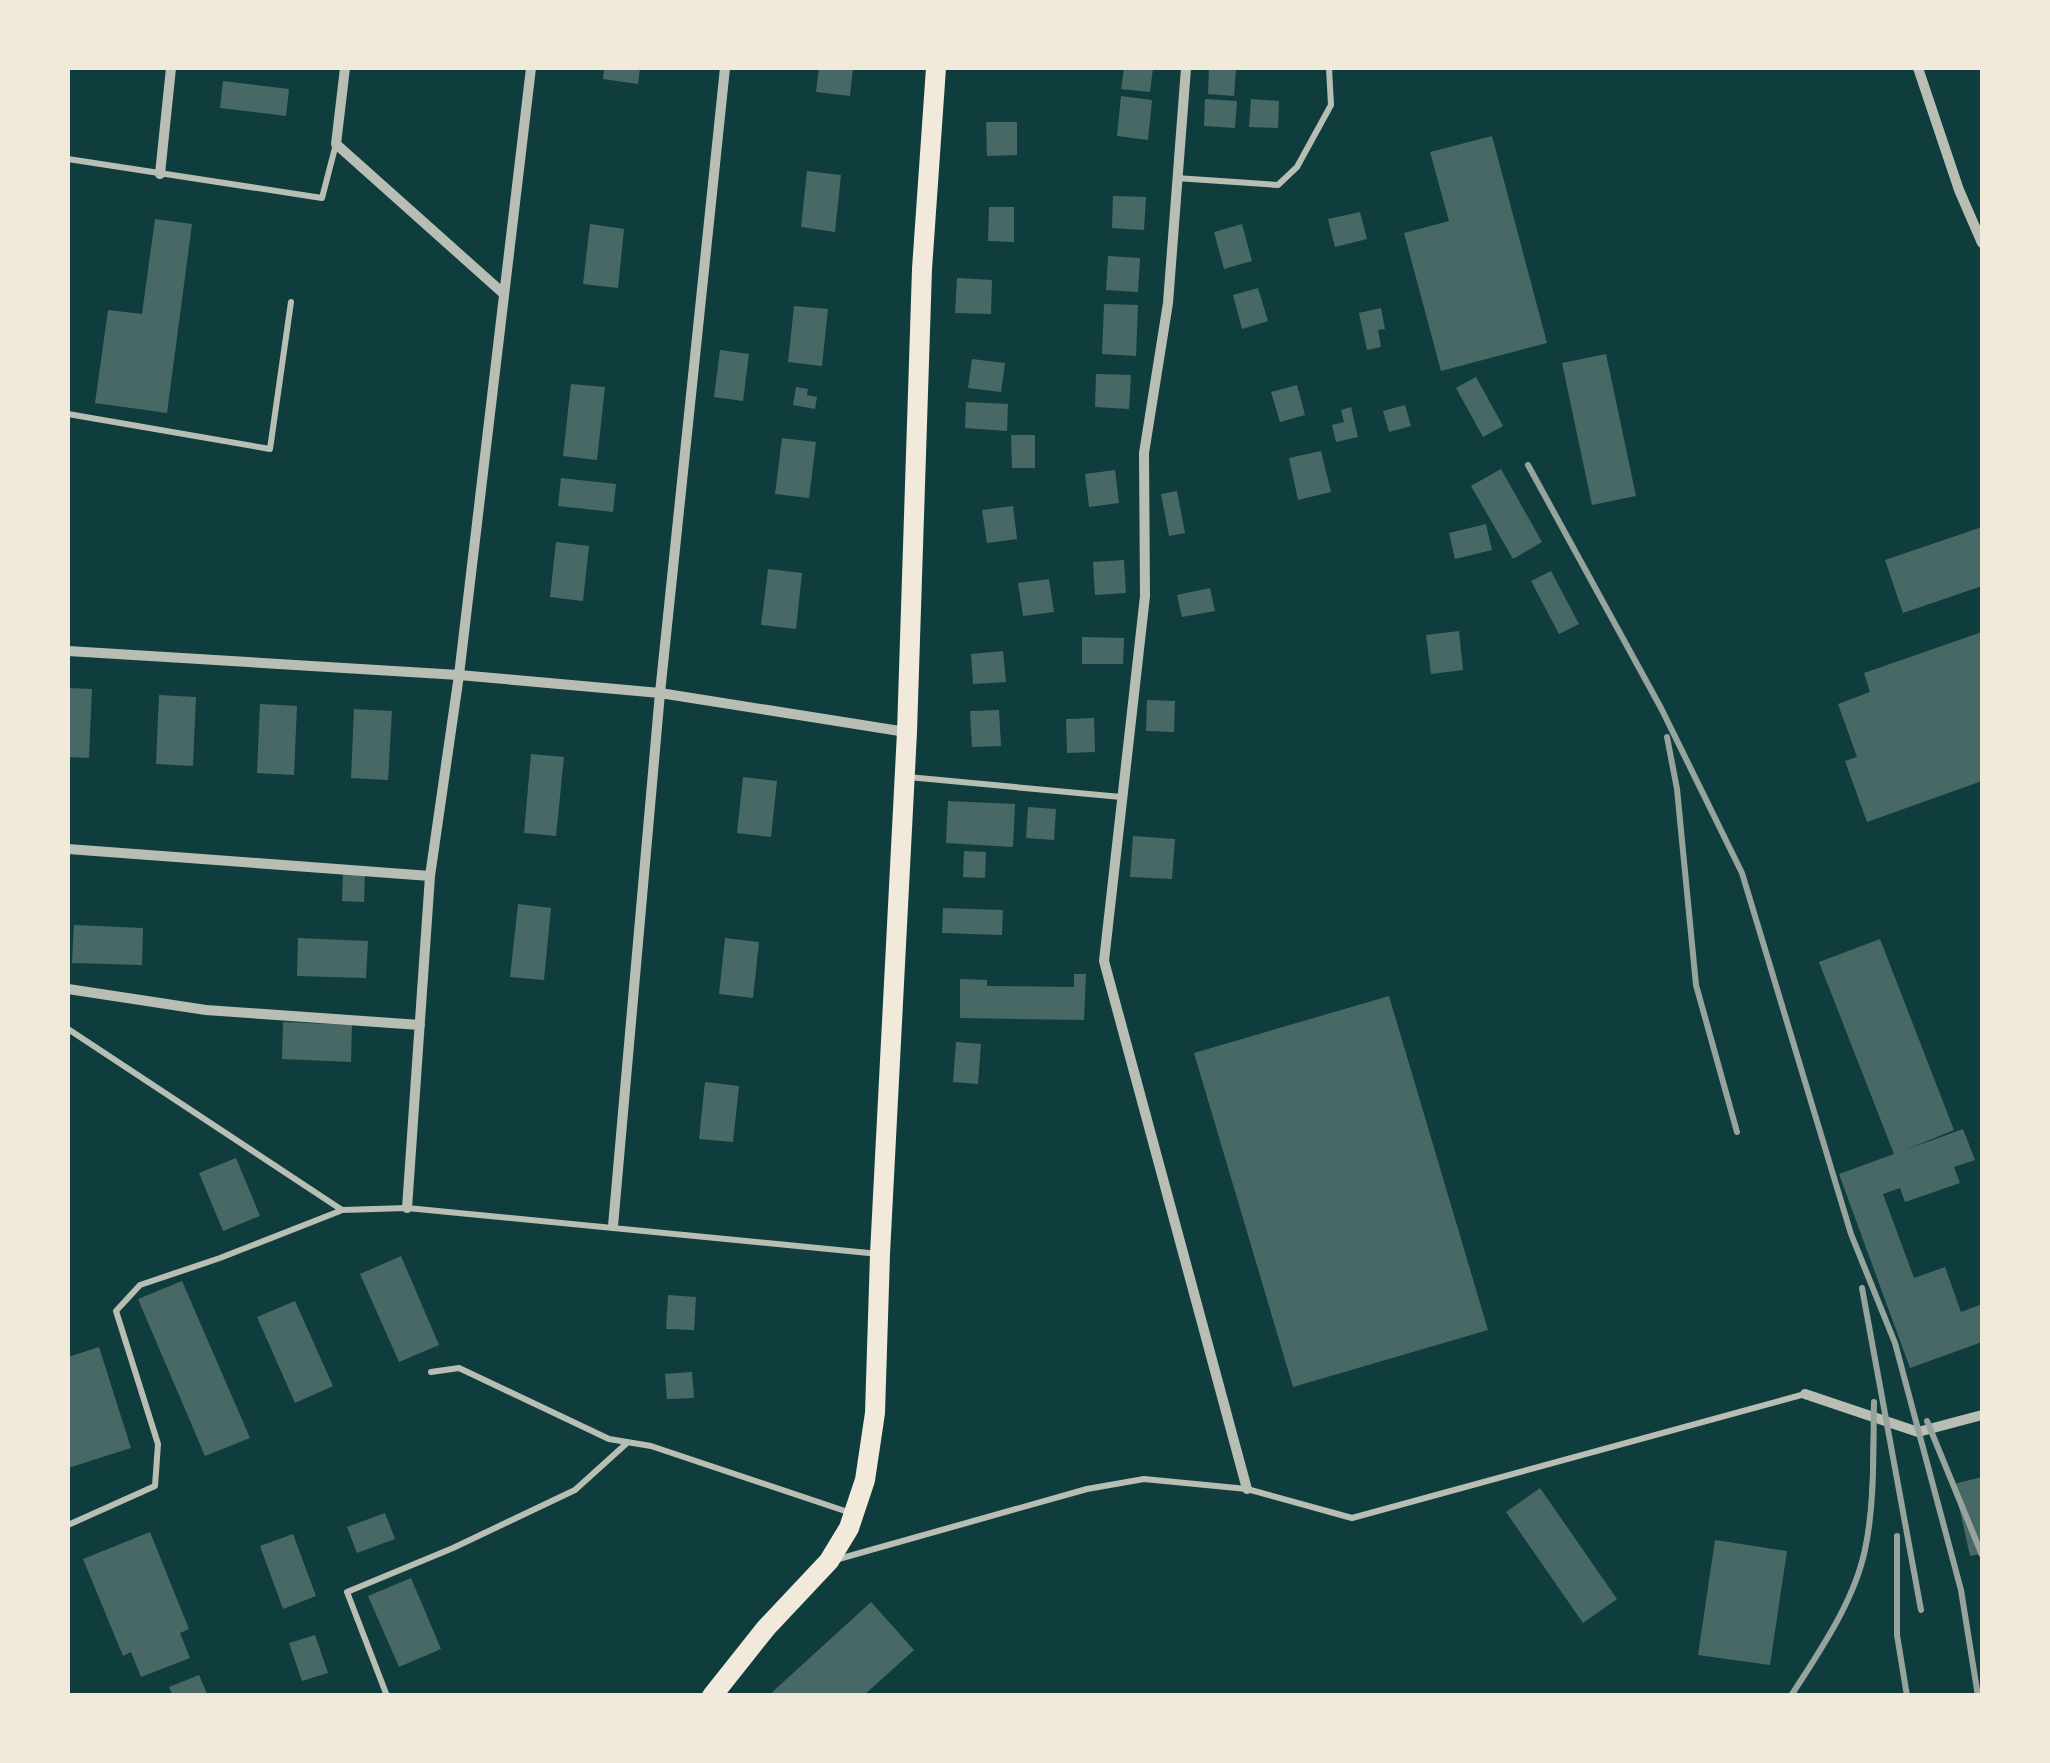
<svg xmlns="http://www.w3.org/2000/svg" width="2050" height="1763" viewBox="0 0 2050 1763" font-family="'Sofia Sans Condensed',sans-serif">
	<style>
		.building { fill: #486865 }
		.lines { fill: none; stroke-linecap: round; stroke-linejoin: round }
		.path { stroke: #f1e9da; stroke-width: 4 }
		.service { stroke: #b8beb3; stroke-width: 6 }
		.minor { stroke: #b8beb3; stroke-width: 10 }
		.secondary { stroke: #f1e9da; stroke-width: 20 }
		.rail { stroke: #97a49c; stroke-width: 6 }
	</style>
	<rect width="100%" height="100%" fill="#0f3d3e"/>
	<!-- building -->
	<path class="building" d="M604,68H640L638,84L603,79Z
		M819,68H853L850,96L816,92Z
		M1124,68H1153L1150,92L1121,89Z
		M1209,68H1236L1234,96L1208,94Z
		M223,81L289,89L286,116L220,108Z
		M1121,96L1152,100L1148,140L1117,136Z
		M1205,99L1237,101L1235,128L1204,126Z
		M1251,99L1279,101L1278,128L1249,127Z
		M986,122H1017V155L987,156Z
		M1492,136L1547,343L1441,371L1404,233L1449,221L1430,152Z
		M807,171L841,175L835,232L801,227Z
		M1113,196L1146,197L1144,230L1112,228Z
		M989,207H1014V242L988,241Z
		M1360,212L1367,239L1335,247L1328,219Z
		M155,219L192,224L167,413L95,403L108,310L142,314Z
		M590,224L624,229L618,288L583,284Z
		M1242,224L1252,261L1224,269L1214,232Z
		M1108,256L1140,258L1138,292L1106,290Z
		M957,278L992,280L991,314L955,313Z
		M1258,288L1268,321L1242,329L1233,295Z
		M1104,304L1138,305L1136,356L1102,354Z
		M794,306L828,309L822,366L788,362Z
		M1381,308L1385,329L1378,330L1381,347L1367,350L1359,313Z
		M720,350L749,354L743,401L714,397Z
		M1606,354L1636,496L1592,505L1562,363Z
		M972,359L1005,363L1001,392L968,388Z
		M1096,374L1131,375L1129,409L1095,407Z
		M1476,377L1503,426L1483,437L1456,388Z
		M571,384L605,387L597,460L563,456Z
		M1297,385L1305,415L1280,422L1271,392Z
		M796,387L808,389L807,395L817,397L815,409L793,405Z
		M966,402L1008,404L1007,431L965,428Z
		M1405,405L1411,426L1389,432L1383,411Z
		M1351,407L1358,437L1336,442L1332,425L1344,422L1341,410Z
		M1011,435H1035V468H1012Z
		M782,438L816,442L809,498L775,494Z
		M1321,451L1331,492L1298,500L1289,458Z
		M1501,469L1542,542L1513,559L1471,486Z
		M1115,470L1119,503L1089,507L1085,474Z
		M561,478L616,484L613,512L558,506Z
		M1177,491L1185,533L1169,536L1161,494Z
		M1013,506L1017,539L987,543L982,510Z
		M1486,524L1492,550L1455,559L1449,533Z
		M1982,527V586L1903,613L1885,560Z
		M556,542L589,546L583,601L550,597Z
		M1124,560L1126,593L1095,595L1093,562Z
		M768,569L802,573L796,629L761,625Z
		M1551,571L1579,624L1559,634L1531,581Z
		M1049,579L1054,612L1023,616L1018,583Z
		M1210,588L1215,611L1182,617L1177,595Z
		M1459,631L1463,670L1431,674L1426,635Z
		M1982,632V781L1867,822L1845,761L1857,757L1838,704L1870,692L1864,673Z
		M1082,637L1124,638L1123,664H1082Z
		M1003,651L1006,682L973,684L971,654Z
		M68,688L92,689L89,758L68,757Z
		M159,695L196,697L193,766L156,764Z
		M1147,700L1175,701L1174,732L1146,731Z
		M260,704L297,706L294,775L257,773Z
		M354,709L392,711L388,780L351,778Z
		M999,710L1001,746L972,747L970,711Z
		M1094,718L1095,752L1067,753L1066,719Z
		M531,754L564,757L556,836L524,833Z
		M743,777L777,781L771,837L737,833Z
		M948,801L1015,804L1013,847L946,843Z
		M1028,807L1056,809L1054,840L1026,838Z
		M1133,836L1175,839L1172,879L1130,877Z
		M964,851L986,852L985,878L963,877Z
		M343,873H365L364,902L342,901Z
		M518,904L551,908L544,980L510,977Z
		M943,908L1003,910L1002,935L942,933Z
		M74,925L143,928L142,965L72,963Z
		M298,938L368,941L366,978L297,976Z
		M725,938L759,942L753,998L719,994Z
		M1880,939L1954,1130L1905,1150L1963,1129L1975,1160L1954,1167L1960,1183L1905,1202L1900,1188L1883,1194L1914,1278L1945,1267L1961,1312L1982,1304V1342L1910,1368L1839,1174L1894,1154L1819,962Z
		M1074,974H1086L1084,1020L960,1018V979L987,980V986L1074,987Z
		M1389,996L1488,1330L1293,1387L1194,1053Z
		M283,1022L352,1025L351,1062L282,1059Z
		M956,1042L981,1044L978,1084L953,1082Z
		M705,1082L739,1086L733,1142L699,1139Z
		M236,1158L260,1216L223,1231L199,1173Z
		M401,1256L439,1345L399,1362L360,1274Z
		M182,1281L250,1438L205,1456L138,1299Z
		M668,1295L696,1297L694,1330L666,1329Z
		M295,1301L333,1386L295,1403L257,1317Z
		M99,1347L131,1448L68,1468V1357Z
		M692,1372L694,1398L667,1399L665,1374Z
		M1982,1477V1554L1970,1556L1954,1484Z
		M1540,1488L1617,1599L1583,1623L1506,1512Z
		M385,1513L395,1539L357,1553L347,1527Z
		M150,1532L189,1629L180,1633L190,1658L141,1677L131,1652L123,1656L83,1559Z
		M293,1534L316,1596L283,1609L260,1546Z
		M1715,1540L1787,1551L1770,1665L1698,1655Z
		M411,1578L441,1649L399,1667L368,1596Z
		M871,1602L914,1650L863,1696H768Z
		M315,1635L328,1673L302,1681L289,1643Z
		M199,1675L208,1696H173L169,1687Z"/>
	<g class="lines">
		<!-- path -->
		<path class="path" d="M1790,1696C1820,1653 1853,1602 1864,1551C1873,1513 1872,1473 1873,1435"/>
		<!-- service -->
		<path class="service" d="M68,159L322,198L336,144
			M1176,178L1278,185L1297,167L1331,105L1329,68
			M68,414L270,449L291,302
			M908,777L1121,797
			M68,1029L342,1210L407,1208L879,1254
			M431,1372L459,1368L609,1439L651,1446L848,1512
			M68,1525L155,1486L158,1444L116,1311L140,1285L220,1258L340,1211
			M835,1560L1087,1489L1144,1479L1247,1489L1352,1518L1805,1394
			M387,1696L347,1592L453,1548L575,1490L627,1443"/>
		<!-- minor -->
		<path class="minor" d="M345,68L336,144L504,294
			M1186,68L1168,303L1144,453L1145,596L1104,961L1247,1489
			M1918,68L1959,190L1982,243
			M160,174L171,68
			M68,651L459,675L660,693L906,732
			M68,849L430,876
			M68,989L206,1010L420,1025
			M407,1208L430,876L459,675L531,68
			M613,1226L660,693L725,68
			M1805,1394L1918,1432L1982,1415"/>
		<!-- secondary -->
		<path class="secondary" d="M712,1696L766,1628L829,1561L849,1528L865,1480L875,1413L880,1254L907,732L922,269L936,68"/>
		<!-- rail -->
		<path class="rail" d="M1528,465L1661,708L1742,873L1851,1234L1895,1343L1961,1590L1978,1696
			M1667,737L1677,789L1696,985L1737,1132
			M1862,1288L1921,1610
			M1927,1421L1982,1555
			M1897,1536V1635L1907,1696
			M1791,1696C1819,1652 1854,1602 1865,1550C1875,1502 1873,1451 1874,1402"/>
	</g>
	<!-- border -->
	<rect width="2050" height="1763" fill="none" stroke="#f1e9da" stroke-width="140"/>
</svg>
